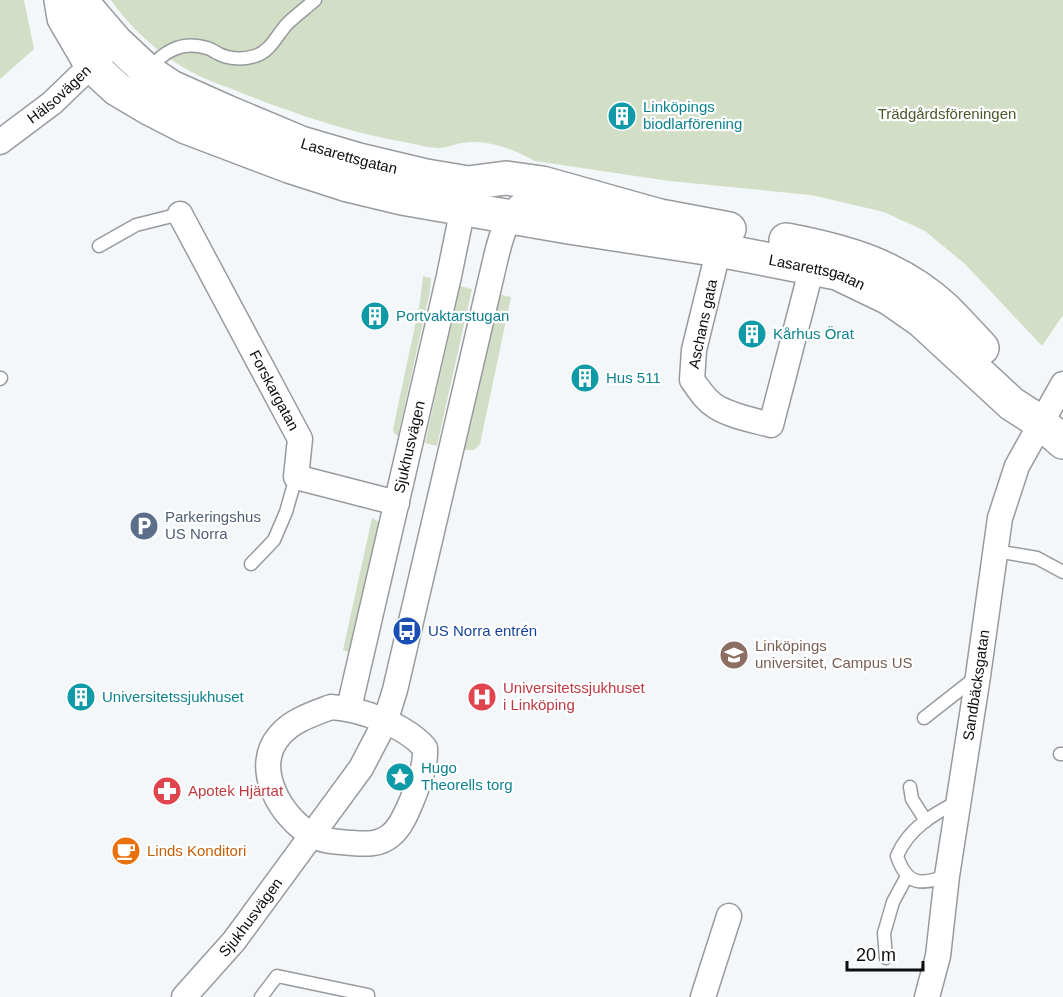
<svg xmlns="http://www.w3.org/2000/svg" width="1063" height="997" viewBox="0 0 1063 997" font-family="Helvetica,sans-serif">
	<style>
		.green { fill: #d3dec6 }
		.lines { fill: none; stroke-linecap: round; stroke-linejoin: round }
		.lane-casing { stroke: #989a9d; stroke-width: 15 }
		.street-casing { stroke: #989a9d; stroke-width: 27 }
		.secondary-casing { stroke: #989a9d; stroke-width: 36 }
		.lane { stroke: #fff; stroke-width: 12 }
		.street { stroke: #fff; stroke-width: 24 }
		.secondary { stroke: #fff; stroke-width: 33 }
		.labels { text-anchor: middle; stroke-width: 4.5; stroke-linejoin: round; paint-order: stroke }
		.street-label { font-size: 15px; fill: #0c0d0e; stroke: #fff }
		.culture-label { font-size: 15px; fill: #0d838f; stroke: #fff; text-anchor: start }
		.park-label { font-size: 15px; fill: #475a2a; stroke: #fff }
		.service-label { font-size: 15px; fill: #4e5e75; stroke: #fff; text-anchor: start }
		.transit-label { font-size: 15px; fill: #164399; stroke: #fff; text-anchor: start }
		.education-label { font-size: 15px; fill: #785e54; stroke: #fff; text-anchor: start }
		.health-label { font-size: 15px; fill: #be3a42; stroke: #fff; text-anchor: start }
		.food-label { font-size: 15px; fill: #c56008; stroke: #fff; text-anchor: start }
	</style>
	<rect width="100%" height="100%" fill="#f4f7fa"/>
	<!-- green -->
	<path class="green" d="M0,0H24L34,49L0,79Z
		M111,0H1063V315L1042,346L965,264L925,231L884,212L811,195L669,181L535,161C513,149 488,139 462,143C454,144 447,148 440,148C428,148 415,144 404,142C348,132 295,114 242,93C226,86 207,81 192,72C160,55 131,29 111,0Z
		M423,276L431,278L430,291L398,436L394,433L393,429L420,302Z
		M460,286L472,289L437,446L425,443Z
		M497,294L511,297L480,444L474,450H464Z
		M372,518L379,522L380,527L352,653L343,650Z"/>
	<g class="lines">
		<!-- lane casing -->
		<g class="lane-casing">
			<path id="lane" d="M147,71C163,52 181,40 207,48C211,49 215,52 219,54C229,59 244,60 255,56C270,52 277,35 287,24C295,16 306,8 315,0
				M99,246L136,225L180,214
				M0,379L1,378
				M996,551L1037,558L1063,572
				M251,564L274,540L286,512L296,477
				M924,718L975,678
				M1060,754H1063
				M910,787L912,799L926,821
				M947,876C921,885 907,886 897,856C908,829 933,814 959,801
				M886,958L884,933L893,902L907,876
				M261,997L277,976L368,995V997"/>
		</g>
		<!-- street casing -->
		<g class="street-casing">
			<g id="street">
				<path id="s1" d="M0,142L52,103L103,54"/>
				<path id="s2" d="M180,214L300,439L296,477L397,503"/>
				<path d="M722,236L694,350L692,380C699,389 705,400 715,406C730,416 753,420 771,425L812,267"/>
				<path d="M331,707C361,709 405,725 425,748C426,767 419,782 412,800C407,812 401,827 391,835C380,845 366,844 352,843C339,842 324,842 312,835C281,818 251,767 280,735C293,720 313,714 331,707Z"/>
				<path id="s3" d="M349,708L449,276L466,193"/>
				<path id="s4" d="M184,997L234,941L361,768L385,722L395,690L496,257C501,237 508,206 531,201L586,207"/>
				<path d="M703,997L729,916"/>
				<path id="s5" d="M927,997L938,956L947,876L978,676L1000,518L1017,466L1063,384"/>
			</g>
		</g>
		<!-- secondary casing -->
		<g class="secondary-casing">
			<g id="secondary">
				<path id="s6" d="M61,0L64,18L92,66L117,89L149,108L186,127L289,166L348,185L402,198L569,227L719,250L837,273L889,298L922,321L1012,404L1040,422L1063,442"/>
				<path id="s7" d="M80,0L116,42L147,71L171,87L227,112L301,143L359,160L426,176L468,183L506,178L542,183L660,216L729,229"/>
				<path d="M786,240C845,251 898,266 944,308C957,321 970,335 982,348"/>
			</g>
		</g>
		<!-- lane -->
		<use href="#lane" class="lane"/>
		<!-- street -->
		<use href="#street" class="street"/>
		<!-- secondary -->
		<use href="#secondary" class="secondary"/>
	</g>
	<!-- icons -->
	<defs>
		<g id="building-disc" transform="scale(1.5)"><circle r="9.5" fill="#0f9aa8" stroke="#fff"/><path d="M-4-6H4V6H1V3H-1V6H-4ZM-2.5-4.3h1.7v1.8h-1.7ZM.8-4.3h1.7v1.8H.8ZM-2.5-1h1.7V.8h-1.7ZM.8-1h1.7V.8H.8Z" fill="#fff"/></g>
		<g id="parking-disc" transform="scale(1.5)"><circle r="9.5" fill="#5c6f8a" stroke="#fff"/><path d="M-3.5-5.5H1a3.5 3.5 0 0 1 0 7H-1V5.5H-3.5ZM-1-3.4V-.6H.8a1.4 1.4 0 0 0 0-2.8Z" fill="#fff"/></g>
		<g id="bus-disc" transform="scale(1.5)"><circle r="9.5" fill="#1a4fb4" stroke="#fff"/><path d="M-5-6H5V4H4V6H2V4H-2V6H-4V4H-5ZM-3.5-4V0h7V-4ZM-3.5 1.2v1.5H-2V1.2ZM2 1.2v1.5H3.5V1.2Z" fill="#fff"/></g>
		<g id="university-disc" transform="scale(1.5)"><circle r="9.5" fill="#8d6e63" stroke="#fff"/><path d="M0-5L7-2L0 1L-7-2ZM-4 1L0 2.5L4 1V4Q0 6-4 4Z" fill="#fff"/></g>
		<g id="hospital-disc" transform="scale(1.5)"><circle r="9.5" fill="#e0444e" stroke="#fff"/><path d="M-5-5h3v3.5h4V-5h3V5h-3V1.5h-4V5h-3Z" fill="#fff"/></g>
		<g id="sight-disc" transform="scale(1.5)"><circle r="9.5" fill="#0f9aa8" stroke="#fff"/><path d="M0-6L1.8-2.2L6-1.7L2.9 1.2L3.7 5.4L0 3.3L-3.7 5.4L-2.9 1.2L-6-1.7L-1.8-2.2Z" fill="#fff"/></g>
		<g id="pharmacy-disc" transform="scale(1.5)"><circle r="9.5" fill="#e0444e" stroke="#fff"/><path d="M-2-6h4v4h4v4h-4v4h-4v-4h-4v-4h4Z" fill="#fff"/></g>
		<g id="cafe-disc" transform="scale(1.5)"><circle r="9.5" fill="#e8710a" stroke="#fff"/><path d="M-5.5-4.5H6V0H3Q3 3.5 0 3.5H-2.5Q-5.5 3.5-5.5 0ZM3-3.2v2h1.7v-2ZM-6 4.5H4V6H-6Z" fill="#fff"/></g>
	</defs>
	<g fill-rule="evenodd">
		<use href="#building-disc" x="622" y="116"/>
		<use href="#building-disc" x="375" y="316"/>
		<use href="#building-disc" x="752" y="334"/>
		<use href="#building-disc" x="585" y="378"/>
		<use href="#parking-disc" x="144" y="526"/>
		<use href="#bus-disc" x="407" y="631"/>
		<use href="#university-disc" x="734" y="655"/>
		<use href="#building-disc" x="81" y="697"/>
		<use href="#hospital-disc" x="482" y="697"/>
		<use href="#sight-disc" x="400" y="777"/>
		<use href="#pharmacy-disc" x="167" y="791"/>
		<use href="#cafe-disc" x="126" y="851"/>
	</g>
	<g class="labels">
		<!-- street labels -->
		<g class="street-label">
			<text dy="5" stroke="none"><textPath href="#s1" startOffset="76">Hälsovägen</textPath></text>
			<text dy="5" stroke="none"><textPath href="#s7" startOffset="318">Lasarettsgatan</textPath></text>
			<text dy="5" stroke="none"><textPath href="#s6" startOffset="836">Lasarettsgatan</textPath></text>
			<text transform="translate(703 324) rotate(-78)" y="5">Aschans gata</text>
			<text dy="5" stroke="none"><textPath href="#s2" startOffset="200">Forskargatan</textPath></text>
			<text dy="5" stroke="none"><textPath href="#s3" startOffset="268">Sjukhusvägen</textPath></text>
			<text dy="5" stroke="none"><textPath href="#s5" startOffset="316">Sandbäcksgatan</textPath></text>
			<text dy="5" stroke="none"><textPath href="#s4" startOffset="104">Sjukhusvägen</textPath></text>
		</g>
		<!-- culture labels -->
		<g class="culture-label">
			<text x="643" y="112">Linköpings<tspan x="643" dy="17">biodlarförening</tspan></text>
			<text x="396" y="321">Portvaktarstugan</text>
			<text x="773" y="339">Kårhus Örat</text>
			<text x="606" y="383">Hus 511</text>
			<text x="102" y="702">Universitetssjukhuset</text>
			<text x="421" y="773">Hugo<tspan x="421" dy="17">Theorells torg</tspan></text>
		</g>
		<!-- park labels -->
		<g class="park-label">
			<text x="947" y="119">Trädgårdsföreningen</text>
		</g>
		<!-- service labels -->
		<g class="service-label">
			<text x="165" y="522">Parkeringshus<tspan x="165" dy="17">US Norra</tspan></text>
		</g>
		<!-- transit labels -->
		<g class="transit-label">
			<text x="428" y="636">US Norra entrén</text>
		</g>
		<!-- education labels -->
		<g class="education-label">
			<text x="755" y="651">Linköpings<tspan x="755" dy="17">universitet, Campus US</tspan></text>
		</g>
		<!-- health labels -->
		<g class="health-label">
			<text x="503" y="693">Universitetssjukhuset<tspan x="503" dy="17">i Linköping</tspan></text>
			<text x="188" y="796">Apotek Hjärtat</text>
		</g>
		<!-- food labels -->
		<g class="food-label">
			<text x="147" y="856">Linds Konditori</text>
		</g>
	</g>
	<!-- scale -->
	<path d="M847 961v9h76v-9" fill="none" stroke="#0c0d0e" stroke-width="3"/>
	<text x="856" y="961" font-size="18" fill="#0c0d0e" stroke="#ffffff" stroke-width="4.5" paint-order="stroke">20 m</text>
</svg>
